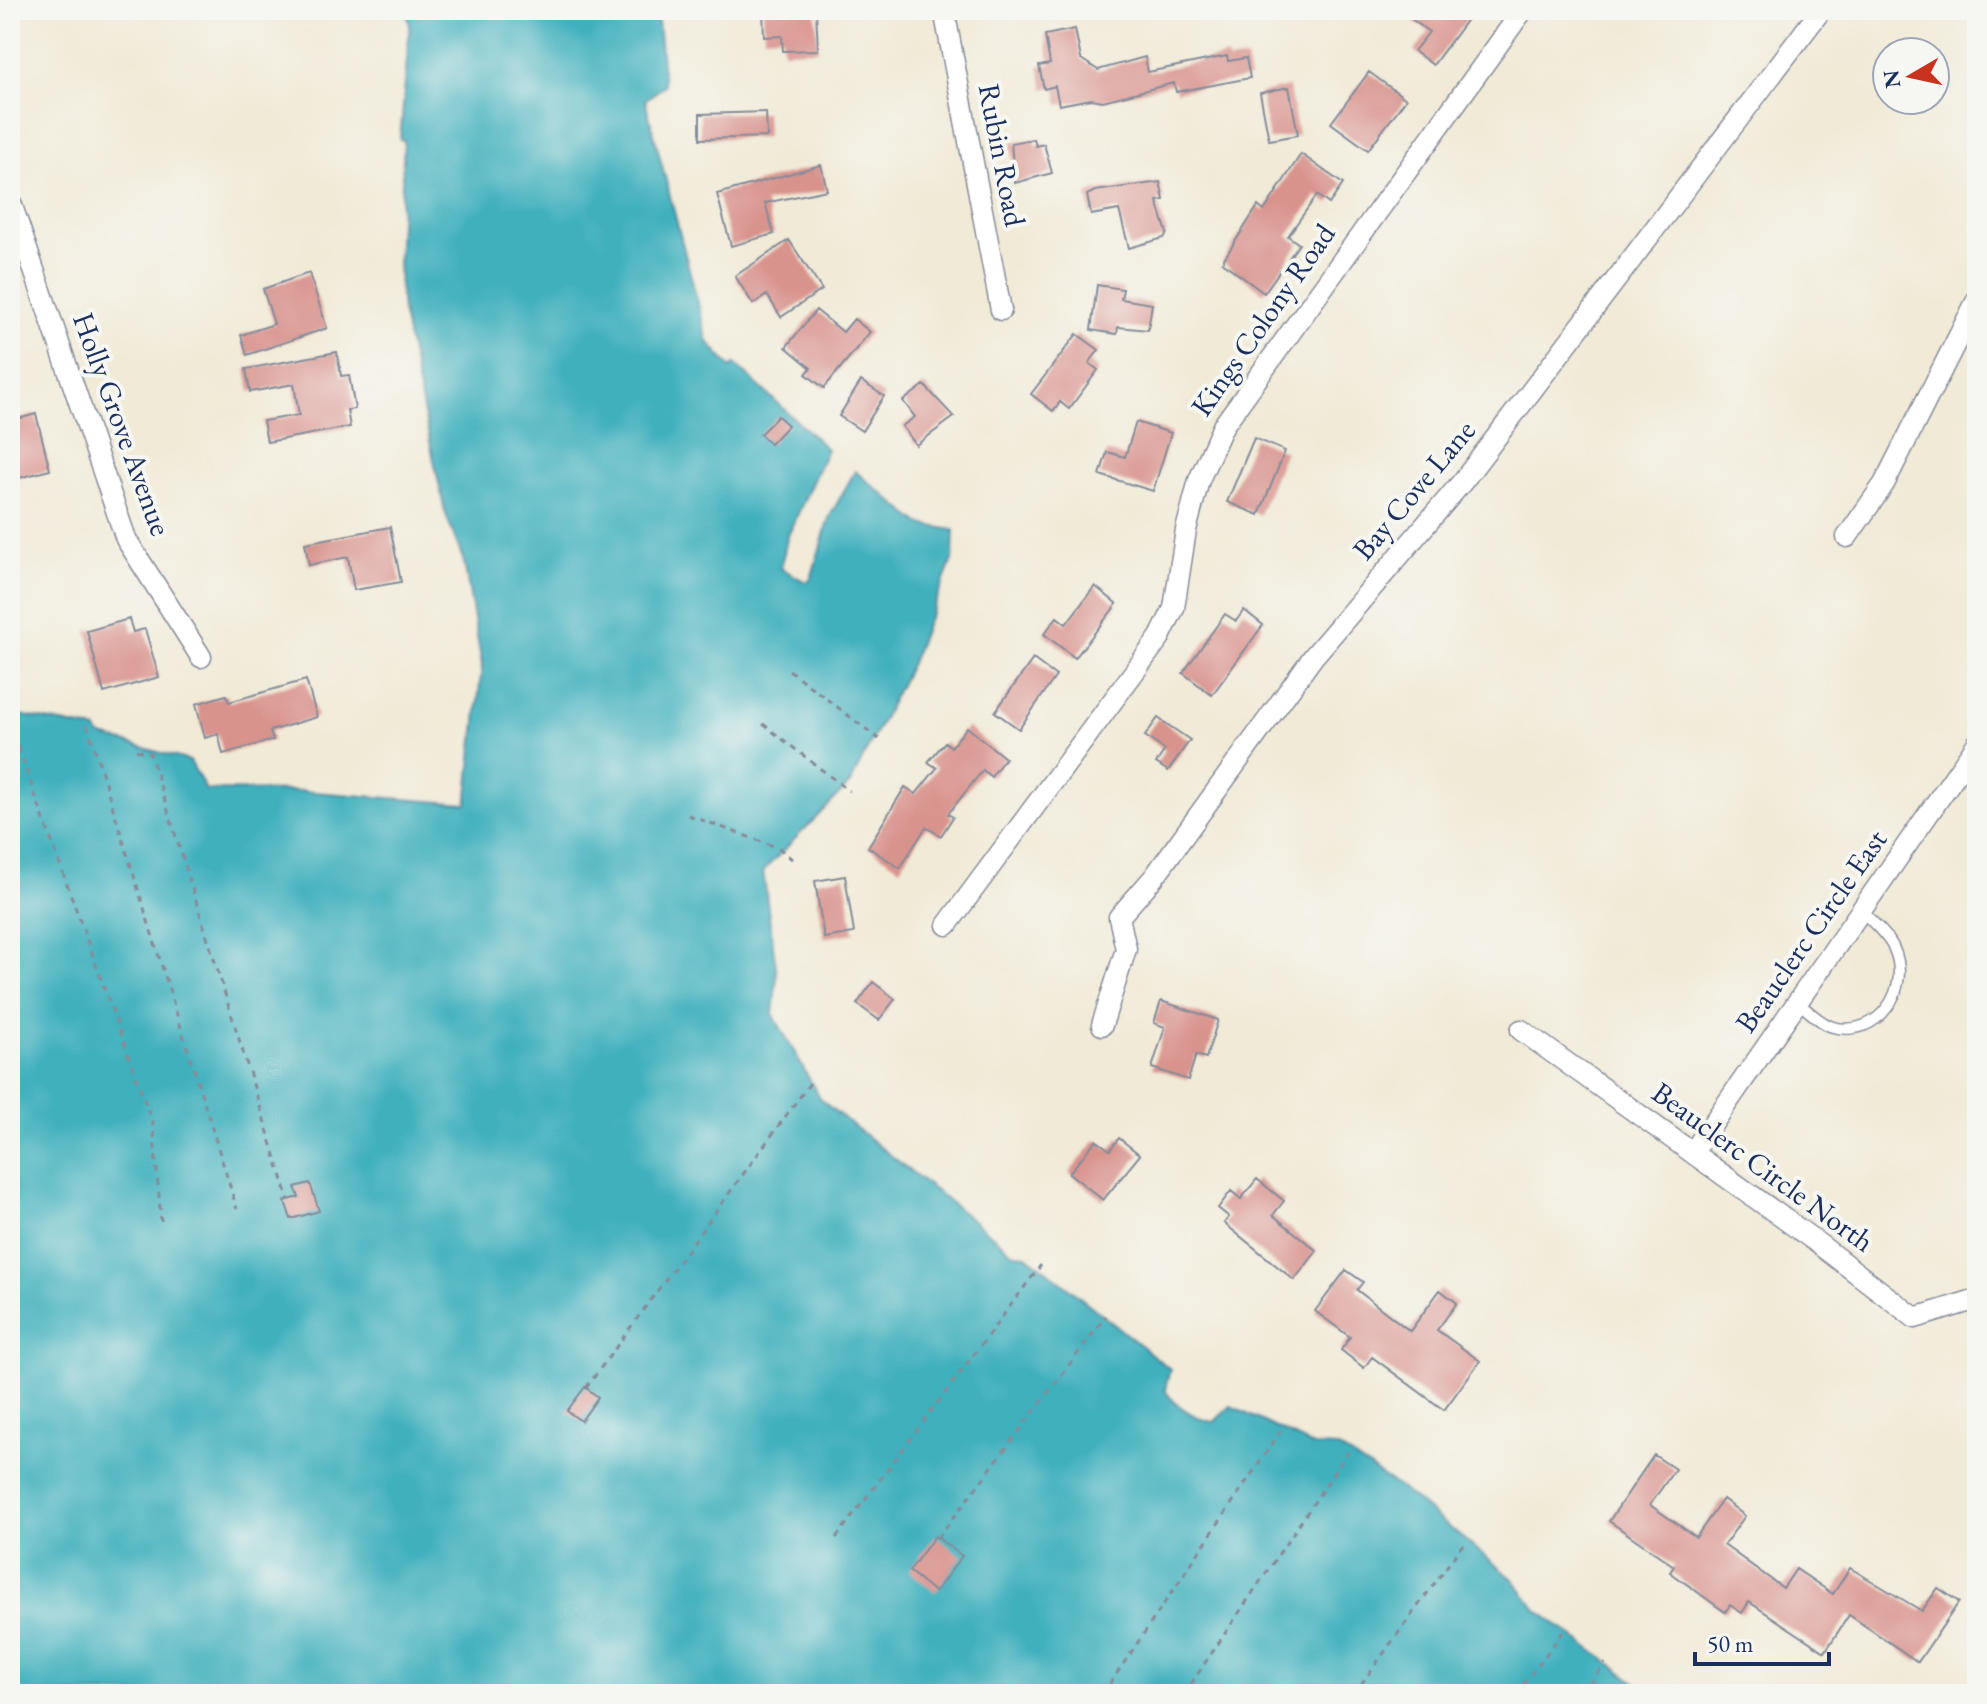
<svg xmlns="http://www.w3.org/2000/svg" width="1987" height="1704" viewBox="0 0 1987 1704" font-family="'EB Garamond',serif">
	<style>
		.water { fill: #41b0bd; stroke: #2e708e; stroke-width: 2 }
		.building { fill: #d9938d }
		.lines { fill: none; stroke-linecap: round; stroke-linejoin: round }
		.service-casing { stroke: #868c9a; stroke-width: 13 }
		.minor-casing { stroke: #868c9a; stroke-width: 23 }
		.path { stroke: #868c9a; stroke-width: 3; stroke-dasharray: 6 6; stroke-linecap: butt }
		.service { stroke: #fff; stroke-width: 10 }
		.minor { stroke: #fff; stroke-width: 20 }
		.labels { text-anchor: middle; stroke-width: 8; stroke-linejoin: round; paint-order: stroke }
		.street-label { font-size: 30px; fill: #1b2f5e; stroke: #f6f6f2 }
	</style>
	<rect width="100%" height="100%" fill="#f6f6f2"/>
	<filter id="ink" filterUnits="userSpaceOnUse"><feTurbulence type="fractalNoise" baseFrequency=".0125" numOctaves="2"/><feDisplacementMap in="SourceGraphic" scale="16" xChannelSelector="R" yChannelSelector="G"/><feConvolveMatrix kernelMatrix="1 2 1 2 8 2 1 2 1" color-interpolation-filters="sRGB"/></filter>
	<filter id="wash" filterUnits="userSpaceOnUse"><feTurbulence type="fractalNoise" baseFrequency=".006" numOctaves="4" result="noise"/><feDisplacementMap in="SourceGraphic" scale="32" xChannelSelector="R" yChannelSelector="G"/><feGaussianBlur stdDeviation="1.8" result="paint"/><feColorMatrix in="noise" values="0 0 0 0 0 0 0 0 0 0 0 0 0 0 0 0 0 1.4 0 .05"/><feComposite in="paint" operator="in"/></filter>
	<g filter="url(#wash)">
		<rect width="100%" height="100%" fill="#f1ead7"/>
		<!-- water -->
		<path class="water" d="M406,10H657L664,86L645,100L708,342L731,368L735,364L827,449L787,538L781,568L806,582L811,579L829,518L855,471L920,524L954,530L953,558L911,663L850,784L763,871L777,975L773,1014L821,1100L1015,1254L1027,1255L1170,1369L1165,1390C1174,1405 1197,1420 1214,1422L1231,1406L1313,1446L1337,1447L1399,1487L1512,1578L1537,1610L1652,1694H10V713L97,730L99,735L190,761L206,790L302,791L467,804L482,665L464,562L445,512L402,311L398,264L404,140H400L410,25Z"/>
		<g id="blocks">
			<!-- building -->
			<path class="building" d="M763,10H816L818,50L783,51L782,36L764,37Z
				M1399,10H1474L1433,65L1414,51L1429,32Z
				M1075,29L1081,59L1098,70L1145,57L1148,72L1227,56L1228,61L1246,58L1250,78L1176,92L1174,83L1103,101L1091,99L1059,105L1055,86L1044,89L1039,66L1050,64L1045,35Z
				M1369,72L1406,99L1368,150L1331,123Z
				M1289,87L1298,135L1269,140L1260,93Z
				M766,112L767,137L700,139V114Z
				M1034,139L1036,146L1044,144L1052,173L1015,183L1011,143Z
				M1301,154L1343,184L1329,204L1317,195L1288,236L1299,244L1264,293L1222,262L1258,206L1264,211Z
				M821,165L827,190L765,203L774,234L731,246L717,194Z
				M1160,182L1164,200L1157,201L1167,233L1164,238L1129,248L1119,210L1091,215L1087,195L1095,191Z
				M789,240L822,290L781,317L767,295L753,304L735,276Z
				M309,273L327,328L247,355L241,335L274,324L263,289Z
				M1097,285L1123,289L1121,299L1152,304L1148,330L1118,327L1117,334L1091,330Z
				M816,310L843,332L854,319L870,332L824,388L806,374L811,368L786,347Z
				M1077,334L1099,350L1089,363L1098,370L1069,409L1060,402L1053,411L1031,394Z
				M337,352L341,376L349,375L355,409L347,410L350,427L267,442L263,421L299,415L294,384L250,392L246,369Z
				M861,381L884,396L862,431L839,416Z
				M924,385L954,417L916,445L902,426L915,417L903,401Z
				M36,414L50,470L19,478L10,444V421Z
				M778,416L788,425L770,444L760,434Z
				M1136,422L1171,433L1153,491L1100,475L1107,452L1125,457Z
				M1254,438L1285,451L1259,515L1227,502Z
				M390,527L401,582L354,590L348,557L309,565L305,543Z
				M1095,586L1117,604L1075,658L1044,634L1057,617L1066,624Z
				M1244,610L1263,625L1212,695L1183,673L1225,614L1236,621Z
				M129,619L133,632L145,629L159,677L104,693L87,631Z
				M1033,659L1056,676L1019,729L995,712Z
				M306,680L317,717L270,731L273,740L223,754L218,734L205,738L196,704L226,695L229,702Z
				M1158,718L1190,740L1168,771L1156,763L1165,750L1145,736Z
				M967,727L1005,758L991,777L983,770L948,814L953,817L941,836L926,827L900,868L868,847L905,787L916,794L937,768L928,762L945,742L951,747Z
				M845,876L854,933L824,938L815,881Z
				M873,982L895,999L879,1020L857,1004Z
				M1161,1001L1218,1020L1206,1058L1196,1055L1188,1080L1152,1068L1165,1027L1154,1023Z
				M1119,1138L1140,1155L1103,1200L1069,1173L1096,1140L1110,1150Z
				M1257,1179L1284,1201L1273,1215L1317,1251L1294,1280L1224,1223L1229,1217L1218,1208L1231,1191L1241,1199Z
				M310,1183L319,1211L291,1219L285,1201L299,1197L295,1187Z
				M1346,1270L1363,1282L1357,1290L1410,1331L1440,1290L1457,1303L1437,1330L1480,1361L1444,1410L1372,1357L1364,1368L1341,1350L1350,1337L1315,1311Z
				M585,1387L598,1397L581,1421L567,1411Z
				M1654,1455L1675,1469L1650,1505L1696,1537L1723,1499L1745,1516L1724,1545L1783,1588L1796,1569L1833,1594L1850,1568L1922,1611L1938,1588L1959,1602L1918,1662L1849,1615L1825,1652L1749,1602L1742,1613L1730,1605L1725,1612L1670,1572L1674,1566L1609,1521Z
				M935,1536L962,1556L935,1592L909,1571Z"/>
		</g>
	</g>
	<g filter="url(#ink)">
		<use href="#blocks" fill-opacity="0" stroke="#868c9a" stroke-width="2"/>
		<g class="lines">
			<!-- service casing -->
			<g class="service-casing">
				<path id="service" d="M1797,1002C1807,1009 1821,1024 1833,1027C1878,1039 1912,989 1894,949C1888,935 1873,923 1862,911"/>
			</g>
			<!-- minor casing -->
			<g class="minor-casing">
				<path id="minor" d="M944,10L1001,310
					M10,200L126,539L201,657
					M1847,537L1884,484L1977,300
					M947,925L1160,637L1174,608L1186,530L1199,480L1223,426L1523,10
					M1102,1025L1126,949L1119,917L1154,877L1313,657L1463,481L1821,10
					M1521,1030L1811,1238L1915,1318L1977,1299
					M1693,1152L1977,744"/>
			</g>
			<!-- path -->
			<path class="path" d="M789,670L879,739
				M87,724L237,1209
				M763,724L849,791
				M10,725L153,1124L161,1221
				M136,750L150,753L289,1200
				M688,815L779,848L793,860
				M586,1388L813,1079
				M836,1538L1041,1265
				M938,1538L1106,1316
				M1103,1694L1282,1429
				M1184,1694L1348,1452
				M1354,1694L1466,1540
				M1516,1694L1566,1628
				M1583,1694L1605,1663"/>
			<!-- service -->
			<use href="#service" class="service"/>
			<!-- minor -->
			<use href="#minor" class="minor"/>
		</g>
	</g>
	<g class="labels">
		<!-- street labels -->
		<g class="street-label">
			<text transform="translate(1002 155) rotate(79)" y="10">Rubin Road</text>
			<text transform="translate(1263 320) rotate(-55)" y="10">Kings Colony Road</text>
			<text transform="translate(122 424) rotate(70)" y="10">Holly Grove Avenue</text>
			<text transform="translate(1414 490) rotate(-50)" y="10">Bay Cove Lane</text>
			<text transform="translate(1811 931) rotate(-55)" y="10">Beauclerc Circle East</text>
			<text transform="translate(1763 1167) rotate(36)" y="10">Beauclerc Circle North</text>
		</g>
	</g>
	<!-- margin -->
	<rect width="1987" height="1704" fill="none" stroke="#f6f6f2" stroke-width="40"/>
	<!-- north arrow -->
	<g transform="translate(1911 76) rotate(261)"><circle r="38" fill="#f6f6f2" stroke="#9ea6b7" stroke-width="2"/>
	<path d="M0-6L14 30L0 20L-14 30Z" fill="#c8321e"/>
	<text y="-12" font-size="22" font-weight="bold" text-anchor="middle" fill="#1b2f5e">N</text>
	</g>
	<!-- scale -->
	<path d="M1695 1652v12h134v-12" fill="none" stroke="#1b2f5e" stroke-width="4"/>
	<text x="1707" y="1652" font-size="24" fill="#1b2f5e" stroke="#f6f6f2" stroke-width="6" paint-order="stroke">50 m</text>
</svg>
